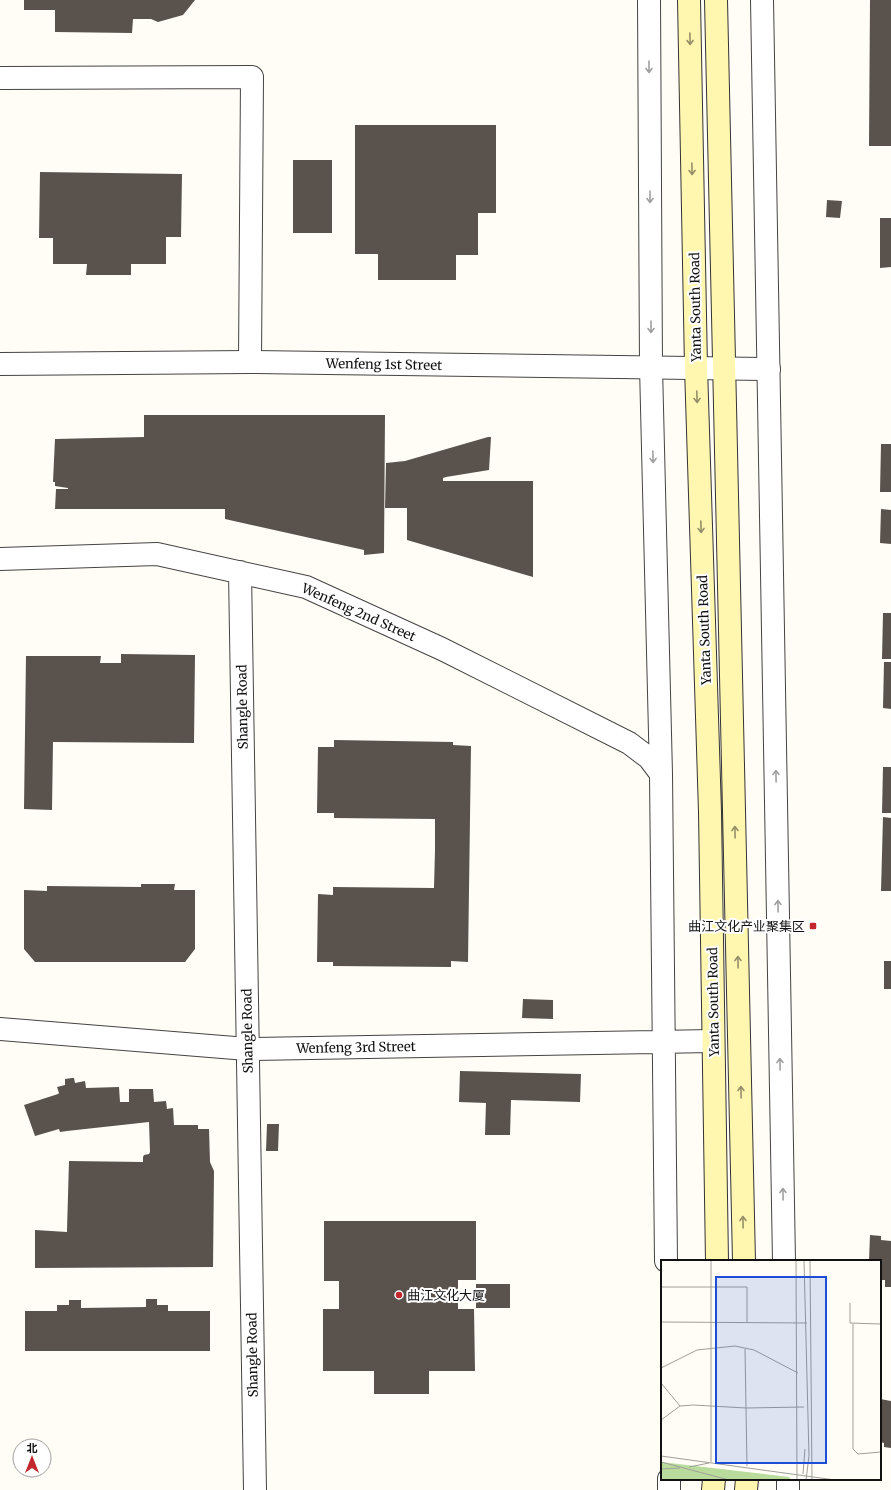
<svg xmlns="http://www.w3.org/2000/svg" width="891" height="1490" viewBox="0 0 891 1490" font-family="Merriweather,'Noto Sans SC',serif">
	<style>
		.building { fill: #5a524d }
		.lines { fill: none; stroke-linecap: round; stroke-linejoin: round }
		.minor-casing { stroke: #444; stroke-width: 24 }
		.tertiary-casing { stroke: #444; stroke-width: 24 }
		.secondary-casing { stroke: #333; stroke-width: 24 }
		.minor { stroke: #fff; stroke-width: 22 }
		.tertiary { stroke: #fff; stroke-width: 22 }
		.secondary { stroke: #fff6b0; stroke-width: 22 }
		.oneway { stroke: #948f68 }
		.oneway2 { stroke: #a0a0a0 }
		.poi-dot { fill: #c4262e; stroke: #fff; stroke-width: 1.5 }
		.labels { text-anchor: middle; stroke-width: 4; stroke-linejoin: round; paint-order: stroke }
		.street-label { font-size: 13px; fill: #111; stroke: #fff }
		.poi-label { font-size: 13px; fill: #111; stroke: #fff; text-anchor: end }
		.inset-road { fill: none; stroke: #a09f9a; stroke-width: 1 }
		.view { fill: #1d4ed8; fill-opacity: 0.15; stroke: #1d4ed8; stroke-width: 2 }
		.inset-edge { fill: none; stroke: #111; stroke-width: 2 }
	</style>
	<rect width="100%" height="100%" fill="#fffdf5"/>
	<!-- building -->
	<path class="building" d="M24,0H195L183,15L158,22L151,19H133L132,33L55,32V10H24Z
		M870,0H891V146H869Z
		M355,125H496V213H478V255H456V280H378V254H355Z
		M293,160H332V233H293Z
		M40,172L182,174L181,237H166V264H131V275H86L87,264H53V238H39Z
		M827,200L842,201L840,218L826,217Z
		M880,218H891V267L880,268Z
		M144,415H385L384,553L364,555V550L225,519V509H55L56,489H68V488L55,486V482H53L55,439L144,437Z
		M488,437H491L489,470L446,477L443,478V481H533V577L407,540V508H385L386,463L405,461Z
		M881,444H891V492H880Z
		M881,509L891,510V544L880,543Z
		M883,613H891V659H882Z
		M121,654L195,655L194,743L53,742L52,810L24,809L26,656H101L100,663H121Z
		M884,662H891V709L883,708Z
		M334,740L453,742V745L471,746L468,962L451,961V967L333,966V962H317L318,894L333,895V887L434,888L435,850L455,851L435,850V819L334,818V813H317L318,747H334Z
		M883,767H891V813H882Z
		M883,817L891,818V891H881Z
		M141,884H175L174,890H195V949L185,962H35L24,949V890L47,891V886L141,887Z
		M884,961H891V989H884Z
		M523,999L553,1000V1019L522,1018Z
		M460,1071L581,1074L580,1102L511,1100L510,1135H485L486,1103L459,1102Z
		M72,1078H74L75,1083L85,1081L86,1088L119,1087L120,1102H129V1089H153L154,1102L166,1101L167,1109L173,1108L174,1125H198V1129H209L210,1162L214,1171L213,1267L35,1268V1230L67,1232V1230L69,1161L143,1162V1157L144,1155L149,1154L150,1152L149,1122L67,1131L60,1132L59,1129L35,1136L24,1105L58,1094L59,1093L57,1087L65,1085V1079Z
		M267,1124H279L278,1151H266Z
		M324,1221H476V1280H458V1309H474L475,1371H429V1394H374V1371H323V1309H339V1281H324Z
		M870,1235L881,1236V1240L891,1241V1287H885V1280H880V1261H869Z
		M476,1284H510V1308H476Z
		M146,1299H157V1305H168V1311H210V1351H25V1311H57V1305H69V1300H81V1308L146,1307Z
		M880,1399L891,1401V1448L884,1447V1443L880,1442Z"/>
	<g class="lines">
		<!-- minor casing -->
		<g class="minor-casing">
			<path id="minor" d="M649,0L651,367L661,774L666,1261
				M762,0L784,1261
				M0,78L252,77L250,362
				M0,559L157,554L306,587L442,649L629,743L649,758L661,774
				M240,572L255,1490
				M0,1029L247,1049L713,1041
				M669,1479V1490
				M788,1479V1490"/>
		</g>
		<!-- tertiary casing -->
		<g class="tertiary-casing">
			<path id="tertiary" d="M0,364L250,362L769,369"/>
		</g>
		<!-- secondary casing -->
		<g class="secondary-casing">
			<path id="secondary" d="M689,0L696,367L710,812L717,1261
				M716,0L744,1261
				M713,1490L714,1479
				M746,1490L747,1479"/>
		</g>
		<!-- minor -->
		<use href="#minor" class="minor"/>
		<!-- tertiary -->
		<use href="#tertiary" class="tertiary"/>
		<!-- secondary -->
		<use href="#secondary" class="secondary"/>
	</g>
	<!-- one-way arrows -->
	<defs><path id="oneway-shaft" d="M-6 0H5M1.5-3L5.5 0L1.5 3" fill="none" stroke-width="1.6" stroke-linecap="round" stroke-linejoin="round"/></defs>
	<g class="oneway">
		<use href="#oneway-shaft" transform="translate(690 39) rotate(89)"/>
		<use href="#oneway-shaft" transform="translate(692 169) rotate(89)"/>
		<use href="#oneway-shaft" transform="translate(697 397) rotate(88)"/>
		<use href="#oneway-shaft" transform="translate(701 527) rotate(88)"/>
		<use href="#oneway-shaft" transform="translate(735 832) rotate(-91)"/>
		<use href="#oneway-shaft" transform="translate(738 962) rotate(-91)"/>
		<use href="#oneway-shaft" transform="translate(741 1092) rotate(-91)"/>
		<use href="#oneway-shaft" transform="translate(743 1222) rotate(-91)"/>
	</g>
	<g class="oneway2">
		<use href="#oneway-shaft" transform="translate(649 67) rotate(90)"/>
		<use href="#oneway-shaft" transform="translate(650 197) rotate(90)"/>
		<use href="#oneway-shaft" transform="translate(651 327) rotate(90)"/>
		<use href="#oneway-shaft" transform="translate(653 457) rotate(89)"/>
		<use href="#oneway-shaft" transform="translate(776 776) rotate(-91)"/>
		<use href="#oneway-shaft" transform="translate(778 906) rotate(-91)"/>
		<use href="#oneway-shaft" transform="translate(780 1064) rotate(-91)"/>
		<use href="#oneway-shaft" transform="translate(783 1194) rotate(-91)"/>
	</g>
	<!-- markers -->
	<g class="poi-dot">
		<rect x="809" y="922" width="8" height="8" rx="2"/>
		<circle cx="399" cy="1295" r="4"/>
	</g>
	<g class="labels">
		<!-- street labels -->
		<g class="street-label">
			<text transform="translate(695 307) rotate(-91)" y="5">Yanta South Road</text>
			<text transform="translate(384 364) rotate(1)" y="5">Wenfeng 1st Street</text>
			<text transform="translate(359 612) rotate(24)" y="5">Wenfeng 2nd Street</text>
			<text transform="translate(704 630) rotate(-92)" y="5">Yanta South Road</text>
			<text transform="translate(242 707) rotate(-91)" y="5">Shangle Road</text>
			<text transform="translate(713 1002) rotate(-91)" y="5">Yanta South Road</text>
			<text transform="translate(247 1031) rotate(-91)" y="5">Shangle Road</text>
			<text transform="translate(356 1047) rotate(-1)" y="5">Wenfeng 3rd Street</text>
			<text transform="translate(252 1355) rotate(-91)" y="5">Shangle Road</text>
		</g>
		<!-- poi labels -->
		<g class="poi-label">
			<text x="805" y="931">曲江文化产业聚集区</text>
			<text x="407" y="1300" text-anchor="start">曲江文化大厦</text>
		</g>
	</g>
	<!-- overview -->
	<g transform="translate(661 1260)">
		<rect width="220" height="220" fill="#fffdf5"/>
		<path d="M0,202L128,217L130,220H0Z" fill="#b9dc9c"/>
		<path class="inset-road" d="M135,0L136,220M143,0L148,196L145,220M149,0L151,219M0,27H86V62M189,43V63L220,64M0,62L146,63M192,64V189L197,194L220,192M84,89L86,206M0,108L36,90L74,86L93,90L137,113M0,123L19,146M0,160L19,146L32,145L85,148L143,147M0,196L174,220M0,202L68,220M50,202V0M28,207L48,203M0,209L19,208M142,214L144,189"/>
		<path class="view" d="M55,17H165V203H55Z"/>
		<rect width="220" height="220" class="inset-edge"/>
	</g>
	<!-- north arrow -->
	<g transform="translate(32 1458)"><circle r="19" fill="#ffffff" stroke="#a0a0a0"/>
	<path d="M0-3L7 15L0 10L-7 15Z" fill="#c4262e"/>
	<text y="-6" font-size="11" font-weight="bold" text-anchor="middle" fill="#111111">北</text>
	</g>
</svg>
